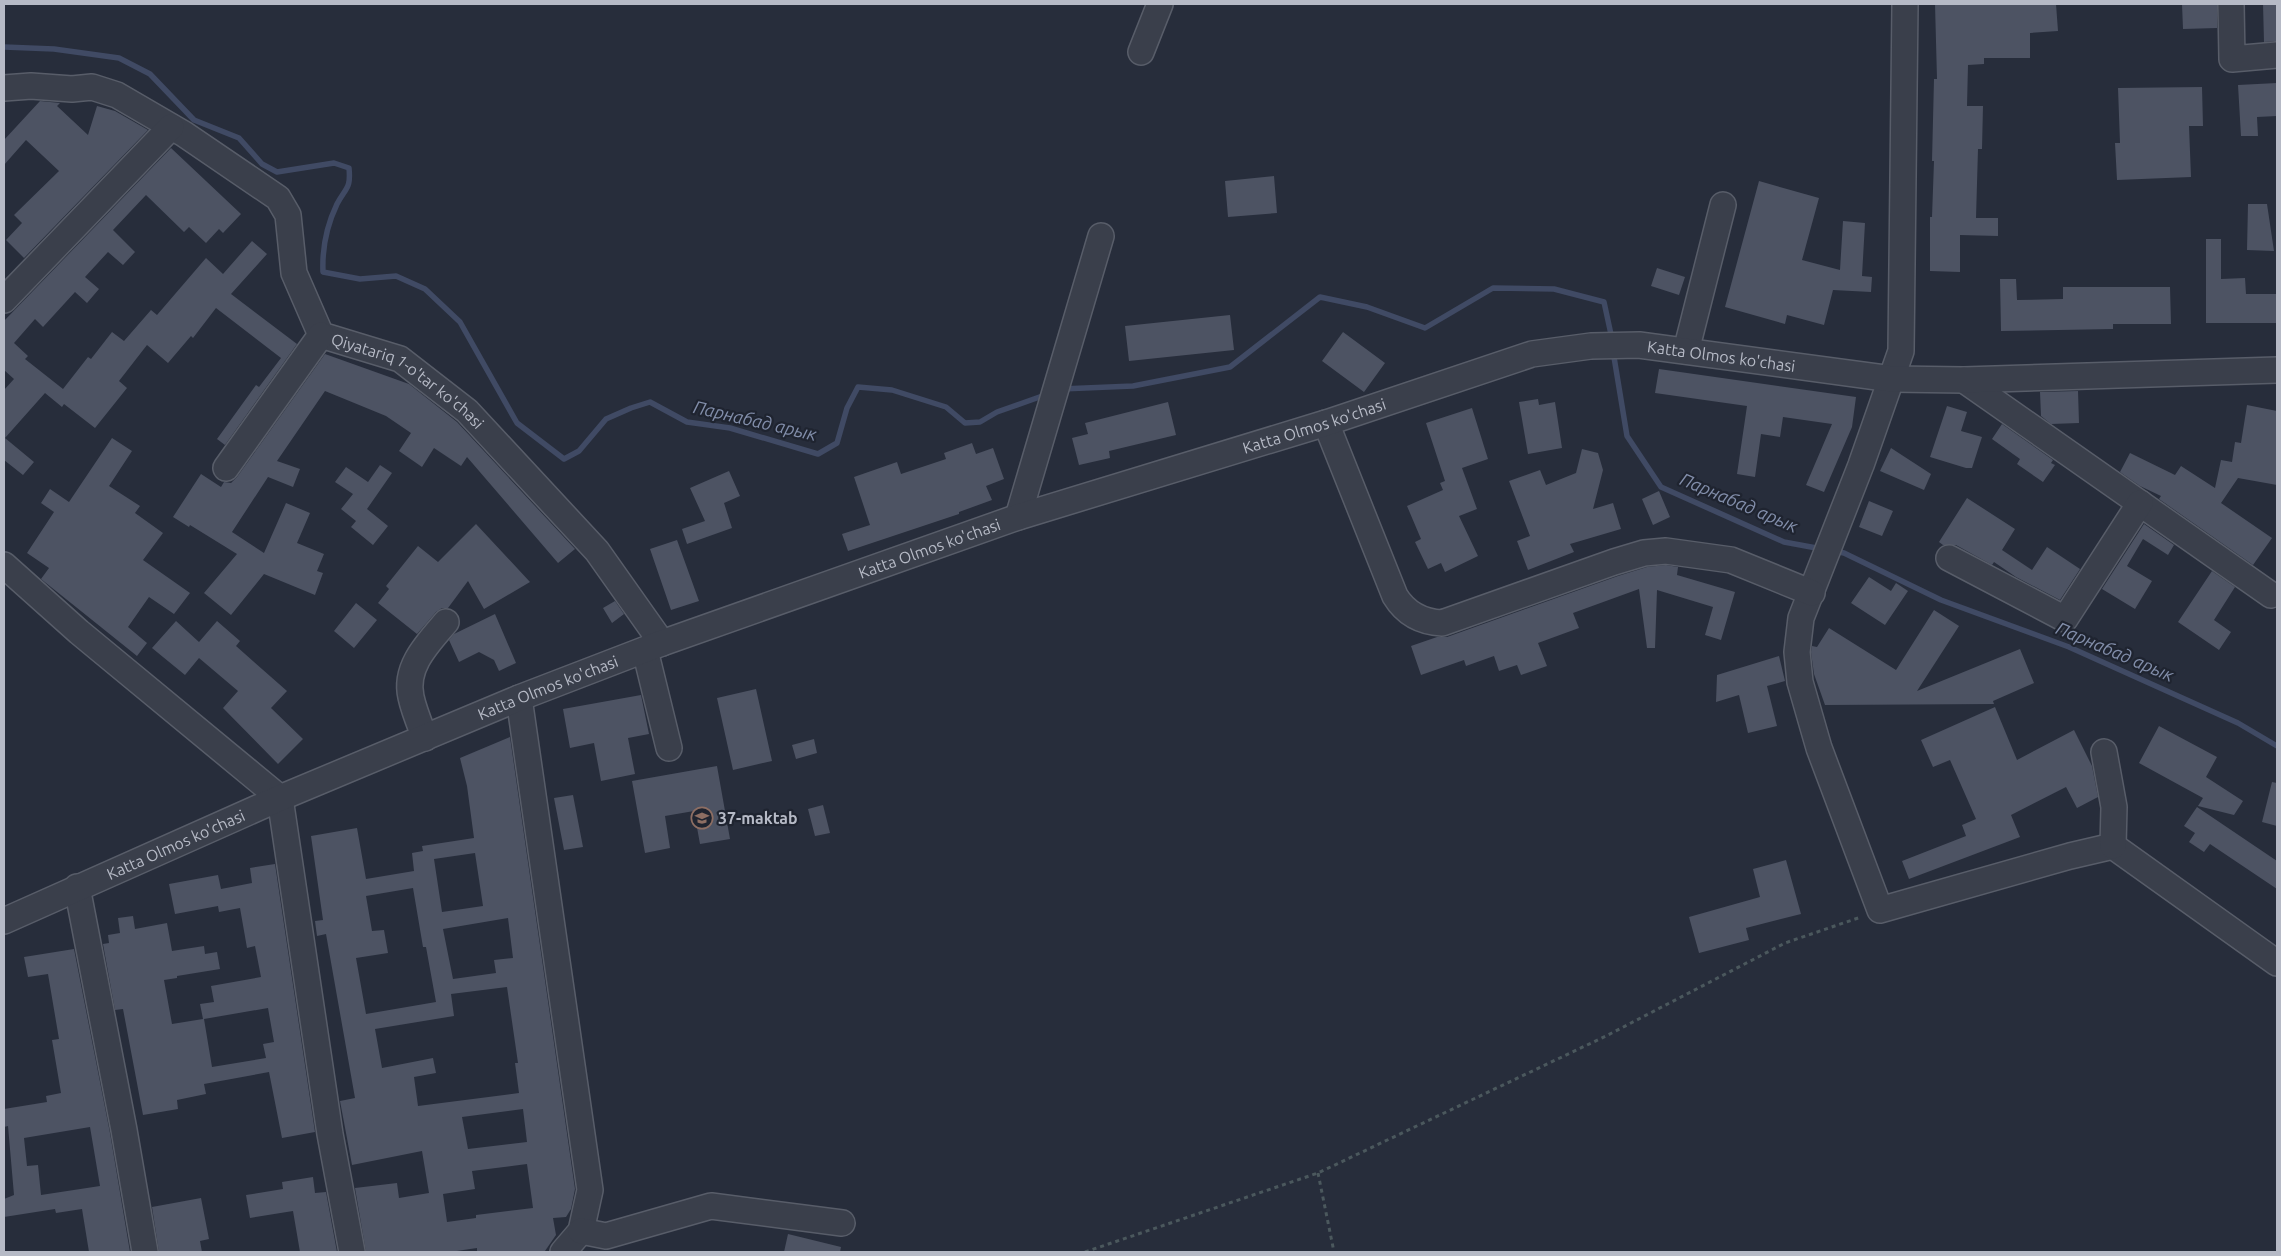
<svg xmlns="http://www.w3.org/2000/svg" width="2281" height="1256" viewBox="0 0 2281 1256" font-family="Ubuntu,sans-serif">
	<style>
		.lines { fill: none; stroke-linecap: round; stroke-linejoin: round }
		.stream { stroke: #404a64; stroke-width: 5.5 }
		.building { fill: #4d5363; fill-rule: evenodd }
		.minor-casing { stroke: #585d69; stroke-width: 28 }
		.path { stroke: #4b585d; stroke-width: 3; stroke-dasharray: 4 4; stroke-linecap: butt }
		.minor { stroke: #3a3f4b; stroke-width: 25 }
		.labels { text-anchor: middle; stroke-width: 4.5; stroke-linejoin: round; paint-order: stroke }
		.street-label { font-size: 16px; fill: #b6bac6; stroke: #1f2430 }
		.poi-label { font-size: 16px; font-weight: bold; fill: #b6bac6; stroke: #1f2430; text-anchor: start }
		.water-label { font-size: 18px; font-style: italic; fill: #828eaa; stroke: #1f2430 }
	</style>
	<rect width="100%" height="100%" fill="#272d3b"/>
	<g class="lines">
		<!-- stream -->
		<path class="stream" d="M4,47L54,49L119,58L150,74L194,120L239,138L262,164L277,172L334,163L349,168C351,189 346,187 337,204C327,225 322,249 323,272L360,279L396,276L425,289L460,322L517,423L564,459L579,451L606,419L631,408L650,402L687,422L730,428L818,454L837,443L847,408L858,387L892,390L946,407L965,423L980,422L997,412L1048,394
			M1613,351L1627,436L1661,487L1784,542L1822,549
			M1061,389L1133,386L1230,367L1320,297L1367,307L1425,328L1493,288L1554,289L1604,302L1612,339
			M1834,551L1844,553L1941,600L2069,647L2238,723L2277,746"/>
	</g>
	<!-- building -->
	<path class="building" d="M1935,4H2056L2058,31L2030,33V58H1984V64L1968,65L1967,106H1983L1982,149H1978L1976,218H1998V236L1960,235V272L1930,271V217H1932L1934,161H1932L1934,79H1937Z
		M2182,4H2217V28L2183,29Z
		M2263,4H2277V41L2264,42Z
		M2277,83V116L2257,117L2258,136H2241L2238,85Z
		M2202,87L2203,126H2189L2191,177L2117,180L2115,143H2120L2118,88Z
		M40,101L60,103L57,106L88,135L97,106L115,111L148,130L24,258L6,240L22,223L14,215L59,171L26,140L4,165V140Z
		M171,148L241,214L223,233L219,229L206,243L189,227L184,232L146,195L113,230L135,252L123,265L108,252L85,277L99,289L87,303L75,292L43,327L35,319L14,343L28,356L25,359L63,389L88,357L91,359L112,332L124,341L151,310L157,315L206,258L223,274L252,241L267,254L231,294L297,344L225,445L217,439L256,385L259,387L281,358L216,308L193,338L191,336L168,363L147,345L119,381L127,388L95,428L64,404L62,407L45,393L5,438L34,462L23,475L4,460V390L14,379L4,370V321Z
		M1274,176L1277,213L1228,217L1225,181Z
		M1759,181L1819,198L1802,260L1840,270L1843,221L1865,223L1862,276L1872,277L1871,292L1833,290L1824,325L1787,315L1785,324L1725,307Z
		M2248,204H2267L2274,251L2247,250Z
		M2206,239H2221V279L2245,278L2246,294H2277V323H2206Z
		M1657,268L1685,277L1679,295L1651,286Z
		M2000,279H2016L2017,300L2063,299V287H2170L2171,324H2113V329L2001,331Z
		M1230,315L1234,350L1129,361L1125,326Z
		M1343,332L1385,363L1364,392L1322,361Z
		M325,354L409,384L457,422L575,549L558,563L467,457L461,466L434,448L422,467L399,451L411,433L386,416L325,391L277,461L300,469L293,487L268,477L232,532L264,553L286,503L310,513L297,543L324,554L317,571L323,573L315,595L264,574L231,615L204,593L237,554L190,525L189,527L173,517L201,474L221,487L224,482L231,483L237,477Z
		M1659,369L1856,397L1852,427L1824,492L1806,485L1832,424L1783,417L1780,437L1761,434L1755,477L1737,474L1747,406L1655,393Z
		M2078,391L2079,423L2051,424L2041,416L2040,392Z
		M1538,399L1539,405L1555,402L1562,448L1528,454L1519,402Z
		M1168,402L1176,435L1109,451L1110,458L1079,465L1072,438L1088,434L1085,423Z
		M2247,405L2277,411V485L2238,478L2221,503L2272,538L2253,565L2159,499L2161,496L2140,486L2120,472L2130,453L2175,475L2181,466L2215,488L2221,460L2232,462L2235,442L2241,443Z
		M1947,406L1967,412L1961,431L1982,437L1972,468H1966L1930,457Z
		M1472,408L1488,459L1462,468L1477,509L1459,516L1478,556L1445,572L1441,563L1428,569L1415,542L1421,539L1407,506L1443,490L1440,483L1445,481L1426,423Z
		M2002,424L2053,460L2051,463L2055,465L2043,482L2017,464L2020,459L1992,439Z
		M112,438L132,451L109,486L140,506L135,513L163,533L143,560L190,593L174,614L149,597L128,627L147,643L137,656L41,579L49,568L27,553L54,512L41,503L50,489L69,502Z
		M972,443L976,454L993,448L1004,479L986,486L992,500L959,512V514L848,551L842,534L870,525L854,477L897,462L901,474L946,459L944,453Z
		M1891,448L1931,474L1924,490L1880,471Z
		M1582,449L1598,453L1603,470L1593,509L1613,503L1621,529L1570,544L1574,552L1528,570L1517,541L1530,536L1509,481L1540,470L1546,485L1576,473Z
		M380,465L392,473L367,509L388,526L373,545L351,527L356,521L341,509L353,494L335,482L346,467L368,482Z
		M729,471L740,496L724,503L732,528L687,544L682,529L705,521L690,488Z
		M1659,491L1670,517L1653,525L1642,499Z
		M1967,498L2015,529L2002,550L2032,570L2047,547L2080,569L2060,600L2016,577L1994,562L1992,565L1956,545H1943L1939,542Z
		M1869,501L1893,511L1882,536L1859,527Z
		M476,524L530,582L484,609L468,581L448,608H442L436,612L417,634L378,603L389,589L386,586L418,546L438,562Z
		M2144,524L2174,545L2168,555L2143,539L2127,566L2152,581L2135,609L2102,589Z
		M677,540L699,601L671,610L650,549Z
		M1666,565L1678,567L1677,575L1735,592L1721,640L1705,635L1713,607L1657,590L1655,648H1647L1639,589L1573,613L1579,628L1538,643L1547,666L1521,675L1517,665L1499,671L1494,656L1466,666L1464,660L1421,675L1411,646L1437,637H1447L1618,576L1647,567Z
		M2212,571L2235,587L2214,620L2231,632L2219,650L2178,622Z
		M1869,577L1891,591L1896,583L1908,591L1885,625L1851,603Z
		M615,601L624,614L612,623L603,608Z
		M356,603L377,620L354,648L334,631Z
		M1934,610L1959,626L1917,691L2020,649L2034,683L1993,701L1994,704L1825,705L1814,674L1811,652L1812,646L1817,647L1829,628L1896,670Z
		M495,614L516,663L499,671L494,660L479,652L459,662L449,640L454,634Z
		M176,621L199,642L217,621L240,641L236,646L287,691L271,708L303,739L278,764L223,708L238,691L199,658L185,675L152,648Z
		M1779,656L1785,681L1767,686L1777,726L1748,733L1739,695L1716,702L1717,675Z
		M756,689L772,761L733,770L717,698Z
		M641,695L649,734L628,738L635,774L601,781L594,743L570,748L563,709Z
		M1995,707L2017,760L2074,730L2092,766L2098,797L2077,808L2066,787L2011,815L2020,837L1909,879L1902,861L1966,836L1962,825L1976,819L1950,760L1933,767L1921,740Z
		M2159,726L2217,757L2206,777L2243,801L2234,815L2198,806L2203,798L2139,763Z
		M510,737L575,1189L571,1209L566,1217L553,1218L556,1235L545,1251L477,1252V1248L450,1252H366L355,1188L397,1183L399,1198L429,1193L422,1151L352,1165L340,1101L355,1098L326,934L317,936L315,921L323,920L311,836L357,828L366,879L414,871L412,853L423,851L422,846L474,838L467,786L460,758ZM475,853L483,906L442,912L434,859ZM413,888L423,947H426L436,1002L366,1014L356,958L388,953L384,930L372,931L366,896ZM508,918L513,958L494,960L496,973L453,979L443,929ZM507,987L518,1063H515L519,1093L418,1106L414,1077L436,1073L433,1058L382,1068L375,1029L454,1016L451,994ZM523,1109L527,1142L468,1149L462,1117ZM527,1164L533,1208L476,1215V1218L447,1222L443,1194L475,1189L472,1171Z
		M814,739L817,753L796,759L792,745Z
		M717,766L730,839L700,844L694,811L665,816L670,848L645,853L632,781Z
		M2272,782L2277,783V826L2262,822Z
		M573,795L583,847L564,850L554,798Z
		M823,805L830,833L815,836L808,809Z
		M2197,807L2277,861V889L2210,844L2204,852L2189,842L2195,833L2184,826Z
		M1786,860L1801,914L1746,928L1749,940L1699,953L1689,917L1760,897L1753,869Z
		M275,864L315,1132L282,1138L269,1072L204,1084L206,1094L177,1100L178,1109L143,1115L123,1009L115,1010L103,944L109,943L108,935L120,933L118,918L133,916L135,929L167,923L172,951L204,946L205,954L217,952L220,969L177,976V978L164,980L172,1024L203,1019L200,1004L214,1002L211,986L261,977L255,946L247,948L240,908L219,912L218,906L175,914L169,884L218,875L221,889L252,883L250,868ZM268,1008L274,1042L263,1044L266,1058L212,1067L204,1019Z
		M74,949L110,1133L130,1252H89L82,1209L56,1213L55,1209L4,1217V1199L14,1195L8,1126L4,1127V1109L47,1102L46,1096L61,1093L52,1040L59,1039L48,974L28,977L24,957ZM90,1127L100,1186L41,1195L38,1165L27,1166L24,1138Z
		M313,1177L315,1193L326,1192L337,1252H300L293,1211L250,1218L246,1195L283,1189L282,1182Z
		M201,1198L209,1239L200,1241L202,1252H159L152,1207Z
		M788,1234L841,1247L840,1252H784Z"/>
	<g class="lines">
		<!-- minor casing -->
		<g class="minor-casing">
			<g id="minor">
				<path d="M1905,4L1901,351L1861,465L1801,618L1797,652L1800,682L1819,748L1880,910L2070,856L2113,846L2277,963"/>
				<path d="M2231,4L2232,59L2277,55"/>
				<path d="M1141,52L1160,4"/>
				<path id="s1" d="M4,88L31,86L72,89L92,87L117,95L184,134L278,198L288,215L294,273L321,335L400,359L467,411L597,551L662,643"/>
				<path d="M4,300L171,127"/>
				<path d="M1686,351L1723,205"/>
				<path d="M1964,380L2271,595"/>
				<path d="M1326,423L1395,596C1406,614 1422,622 1442,623L1614,562L1644,553L1666,551L1731,560L1812,593"/>
				<path d="M226,468L321,335"/>
				<path d="M1018,517L1101,236"/>
				<path d="M1949,558L2065,619L2140,503"/>
				<path d="M4,565L79,632L280,798L330,1134L352,1252"/>
				<path d="M645,650L669,748"/>
				<path d="M519,698L590,1190L581,1231L563,1252"/>
				<path d="M425,738C420,725 414,711 411,697C404,667 428,643 446,622"/>
				<path d="M2104,752L2114,807L2113,846"/>
				<path d="M77,887L124,1130L145,1252"/>
				<path id="s2" d="M4,921L280,798L519,698L662,643L1018,517L1326,423L1532,354L1591,346L1639,345L1892,379L1964,380L2277,370"/>
				<path d="M581,1231L606,1236L711,1206L842,1223"/>
			</g>
		</g>
		<!-- path -->
		<path class="path" d="M1318,1173L1334,1252
			M1085,1252L1318,1173L1606,1036L1785,943L1861,917"/>
		<!-- minor -->
		<use href="#minor" class="minor"/>
	</g>
	<!-- icons -->
	<defs>
		<g id="school-ring" transform="scale(1.125)"><circle r="9.5" fill="#1f2430" stroke="#8d6e63" stroke-width="1.5"/><path d="M0-5L7-2L0 1L-7-2ZM-4 1L0 2.5L4 1V4Q0 6-4 4Z" fill="#8d6e63"/></g>
	</defs>
	<g fill-rule="evenodd">
		<use href="#school-ring" x="702" y="818"/>
	</g>
	<g class="labels">
		<!-- street labels -->
		<g class="street-label">
			<text dy="6" stroke="none"><textPath href="#s2" startOffset="1822">Katta Olmos ko'chasi</textPath></text>
			<text dy="6" stroke="none"><textPath href="#s1" startOffset="551">Qiyatariq 1-o'tar ko'chasi</textPath></text>
			<text dy="6" stroke="none"><textPath href="#s2" startOffset="1402">Katta Olmos ko'chasi</textPath></text>
			<text dy="6" stroke="none"><textPath href="#s2" startOffset="998">Katta Olmos ko'chasi</textPath></text>
			<text dy="6" stroke="none"><textPath href="#s2" startOffset="592">Katta Olmos ko'chasi</textPath></text>
			<text dy="6" stroke="none"><textPath href="#s2" startOffset="188">Katta Olmos ko'chasi</textPath></text>
		</g>
		<!-- poi labels -->
		<g class="poi-label">
			<text x="718" y="824">37-maktab</text>
		</g>
		<!-- water labels -->
		<g class="water-label">
			<text transform="translate(755 421) rotate(13)" y="6">Парнабад арык</text>
			<text transform="translate(1739 503) rotate(23)" y="6">Парнабад арык</text>
			<text transform="translate(2115 652) rotate(23)" y="6">Парнабад арык</text>
		</g>
	</g>
	<!-- border -->
	<rect width="2281" height="1256" fill="none" stroke="#b6bac6" stroke-width="10"/>
</svg>
